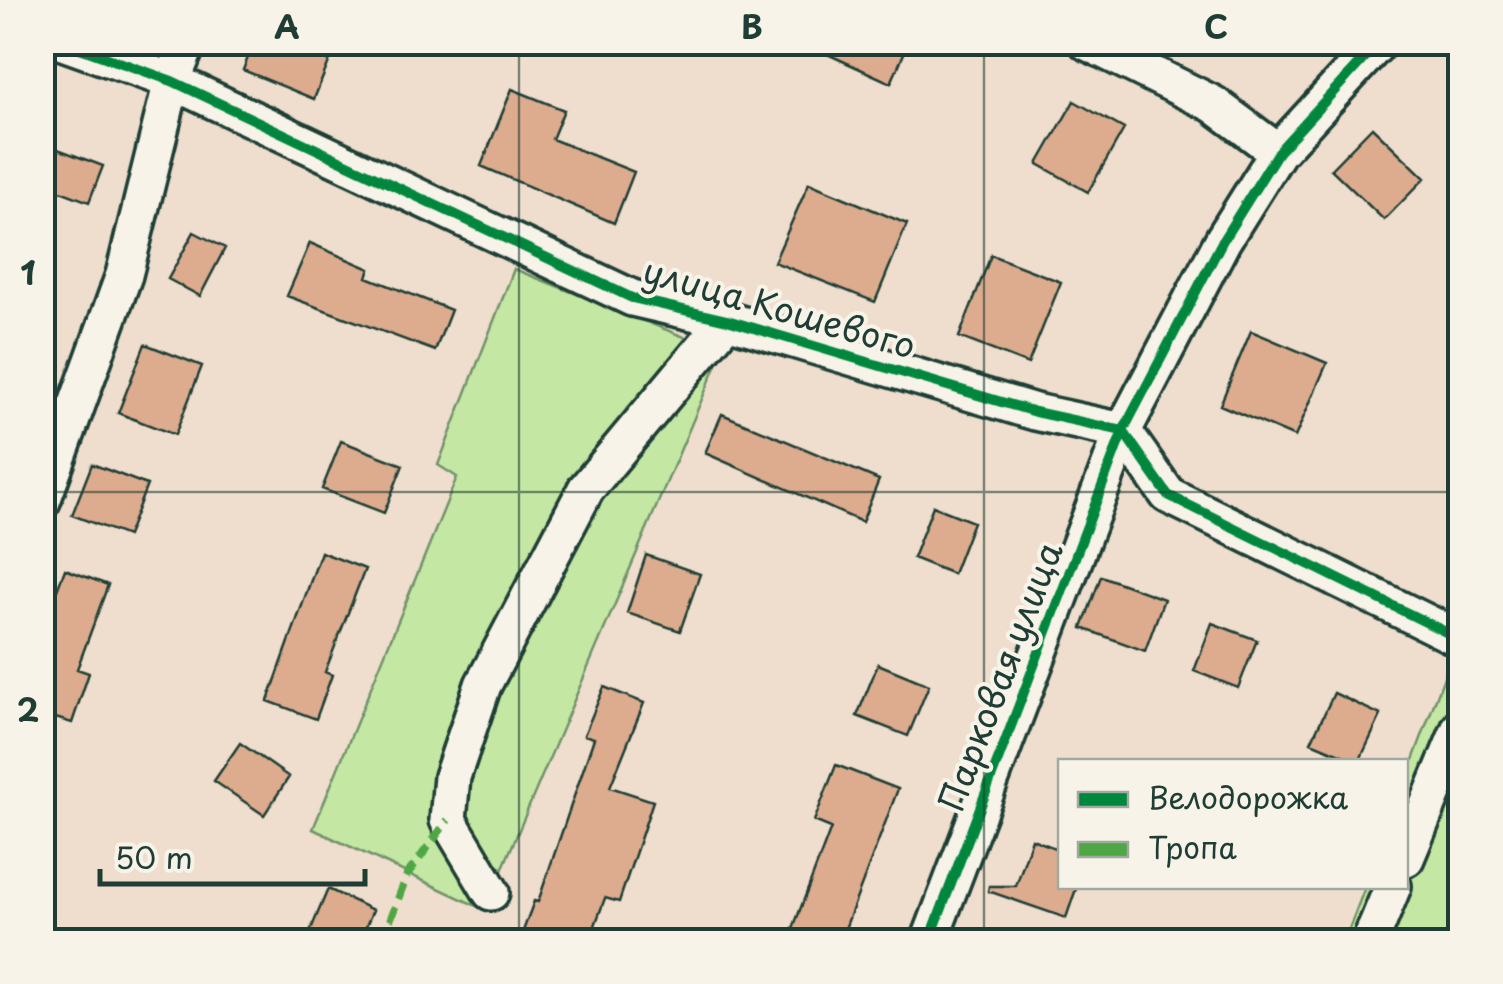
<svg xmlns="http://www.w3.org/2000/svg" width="1503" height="984" viewBox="0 0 1503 984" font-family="'Playpen Sans',sans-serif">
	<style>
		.green { fill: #c4e8a3; stroke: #72926c; stroke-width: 2.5 }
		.building { fill: #ddac8e; stroke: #1f3d34; stroke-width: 2.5 }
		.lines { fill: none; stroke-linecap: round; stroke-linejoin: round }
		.minor-casing { stroke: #1f3d34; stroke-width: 42 }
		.minor { stroke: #f7f3e8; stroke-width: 35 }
		.quiet { stroke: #4fa644; stroke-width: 8; stroke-dasharray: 15 8; stroke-linecap: butt }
		.cycleway-casing { stroke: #f7f3e8; stroke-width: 16 }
		.cycleway { stroke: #00873e; stroke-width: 10 }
		.grid { fill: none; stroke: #1f3d34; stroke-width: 2.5; stroke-opacity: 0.55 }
		.labels { text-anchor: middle; stroke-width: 8; stroke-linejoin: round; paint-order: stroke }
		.street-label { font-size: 35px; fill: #1f3d34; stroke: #f7f3e8 }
		.neatline { fill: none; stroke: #1f3d34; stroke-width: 4 }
		.grid-label { font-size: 32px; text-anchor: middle; font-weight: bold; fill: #1f3d34 }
	</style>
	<rect width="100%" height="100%" fill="#efdecd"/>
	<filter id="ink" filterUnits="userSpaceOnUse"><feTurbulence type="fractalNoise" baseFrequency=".01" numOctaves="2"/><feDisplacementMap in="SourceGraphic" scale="20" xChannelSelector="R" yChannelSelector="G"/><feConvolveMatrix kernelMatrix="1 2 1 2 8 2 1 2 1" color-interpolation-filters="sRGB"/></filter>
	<g filter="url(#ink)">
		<!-- green -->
		<path class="green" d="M514,269L722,352L485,910L313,829L457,477L438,465Z
			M1451,658L1460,662V941L1344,942L1365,887L1406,886V779Z"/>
		<!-- building -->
		<path class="building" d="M254,42H337L314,99L243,70Z
			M801,42H909L891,83Z
			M512,89L564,110L552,139L634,172L614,223L481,166Z
			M1074,101L1124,129L1088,192L1038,164Z
			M1372,127L1425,178L1384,220L1331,169Z
			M55,148L103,166L89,202L42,184Z
			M809,183L907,224L875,302L774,262Z
			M194,232L225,248L200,296L168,279Z
			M310,243L370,269L367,277L451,310L435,351L287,296Z
			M991,255L1061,282L1028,364L959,337Z
			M1251,331L1327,363L1295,437L1220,405Z
			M145,344L202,366L175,435L118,413Z
			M722,414L879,480L862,522L705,453Z
			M341,441L403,465L384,513L322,489Z
			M92,464L147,485L127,536L72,515Z
			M933,506L973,522L953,574L913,558Z
			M321,552L365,569L325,672L332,675L316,719L268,701Z
			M646,555L700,574L680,631L627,613Z
			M65,569L108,585L77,669L89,673L72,723L42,714V630Z
			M1101,576L1164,599L1145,651L1082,628Z
			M1212,623L1257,640L1238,688L1194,671Z
			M878,664L929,685L908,736L857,716Z
			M604,687L644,703L610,787L653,801L619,902L605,898L589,942H519L534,901L538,902L594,738L584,735Z
			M1334,693L1381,715L1359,762L1311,742Z
			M240,743L289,777L264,815L214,781Z
			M836,765L898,789L840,942H819L792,931L831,828L814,821Z
			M1032,839L1060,850V886H1077L1066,918L988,891L989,886H1016Z
			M328,889L373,910L359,942H327L309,934Z"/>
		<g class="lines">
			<!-- minor casing -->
			<g class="minor-casing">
				<path id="minor" d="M63,42L172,81L632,298L727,320L1035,412L1123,431L1168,495L1460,639
					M1087,42L1213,104L1278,152
					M42,501L124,275L172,81L188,42
					M1406,858L1460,728
					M491,892L448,820L452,777L483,685L586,489L727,320
					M929,942L1123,431L1223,240L1278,152L1379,42
					M1370,942L1393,886"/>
			</g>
			<!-- minor -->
			<use href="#minor" class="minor"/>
			<!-- quiet -->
			<path class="quiet" d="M382,942L407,875L448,820"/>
			<!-- cycleway casing -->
			<g class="cycleway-casing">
				<path id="cycleway" d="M63,42L172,81L632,298L727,320L1035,412L1123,431L1168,495L1460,639
					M929,942L1123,431L1223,240L1278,152L1379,42"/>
			</g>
			<!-- cycleway -->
			<use href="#cycleway" class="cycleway"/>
		</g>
	</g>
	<!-- grid -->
	<path class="grid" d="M519,42V942M984,42V942M42,492H1460"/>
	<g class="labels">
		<!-- street labels -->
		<g class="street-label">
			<text transform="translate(779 309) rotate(16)" y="12">улица Кошевого</text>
			<text transform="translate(1001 677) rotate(-69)" y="12">Парковая улица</text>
		</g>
	</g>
	<!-- margin -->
	<rect width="1503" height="984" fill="none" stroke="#f7f3e8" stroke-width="110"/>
	<!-- legend -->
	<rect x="1058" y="759" width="350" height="130" fill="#f7f3e8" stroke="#a1aaa0" stroke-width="2.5"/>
	<rect x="1078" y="792" width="50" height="15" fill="#00873e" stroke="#a1aaa0" stroke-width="2.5"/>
	<text x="1148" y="809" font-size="30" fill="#1f3d34">Велодорожка</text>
	<rect x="1078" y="842" width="50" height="15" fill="#4fa644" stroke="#a1aaa0" stroke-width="2.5"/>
	<text x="1148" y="859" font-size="30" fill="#1f3d34">Тропа</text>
	<!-- scale -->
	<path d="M100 869v15h265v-15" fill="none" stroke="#1f3d34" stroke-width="5"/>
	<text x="115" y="869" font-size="30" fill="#1f3d34" stroke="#f7f3e8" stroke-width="8" paint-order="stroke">50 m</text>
	<rect x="55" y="55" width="1393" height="874" class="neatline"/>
	<g class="grid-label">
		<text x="287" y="39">A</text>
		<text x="752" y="39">B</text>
		<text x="1216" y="39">C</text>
		<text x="28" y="285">1</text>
		<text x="28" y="722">2</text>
	</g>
</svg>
